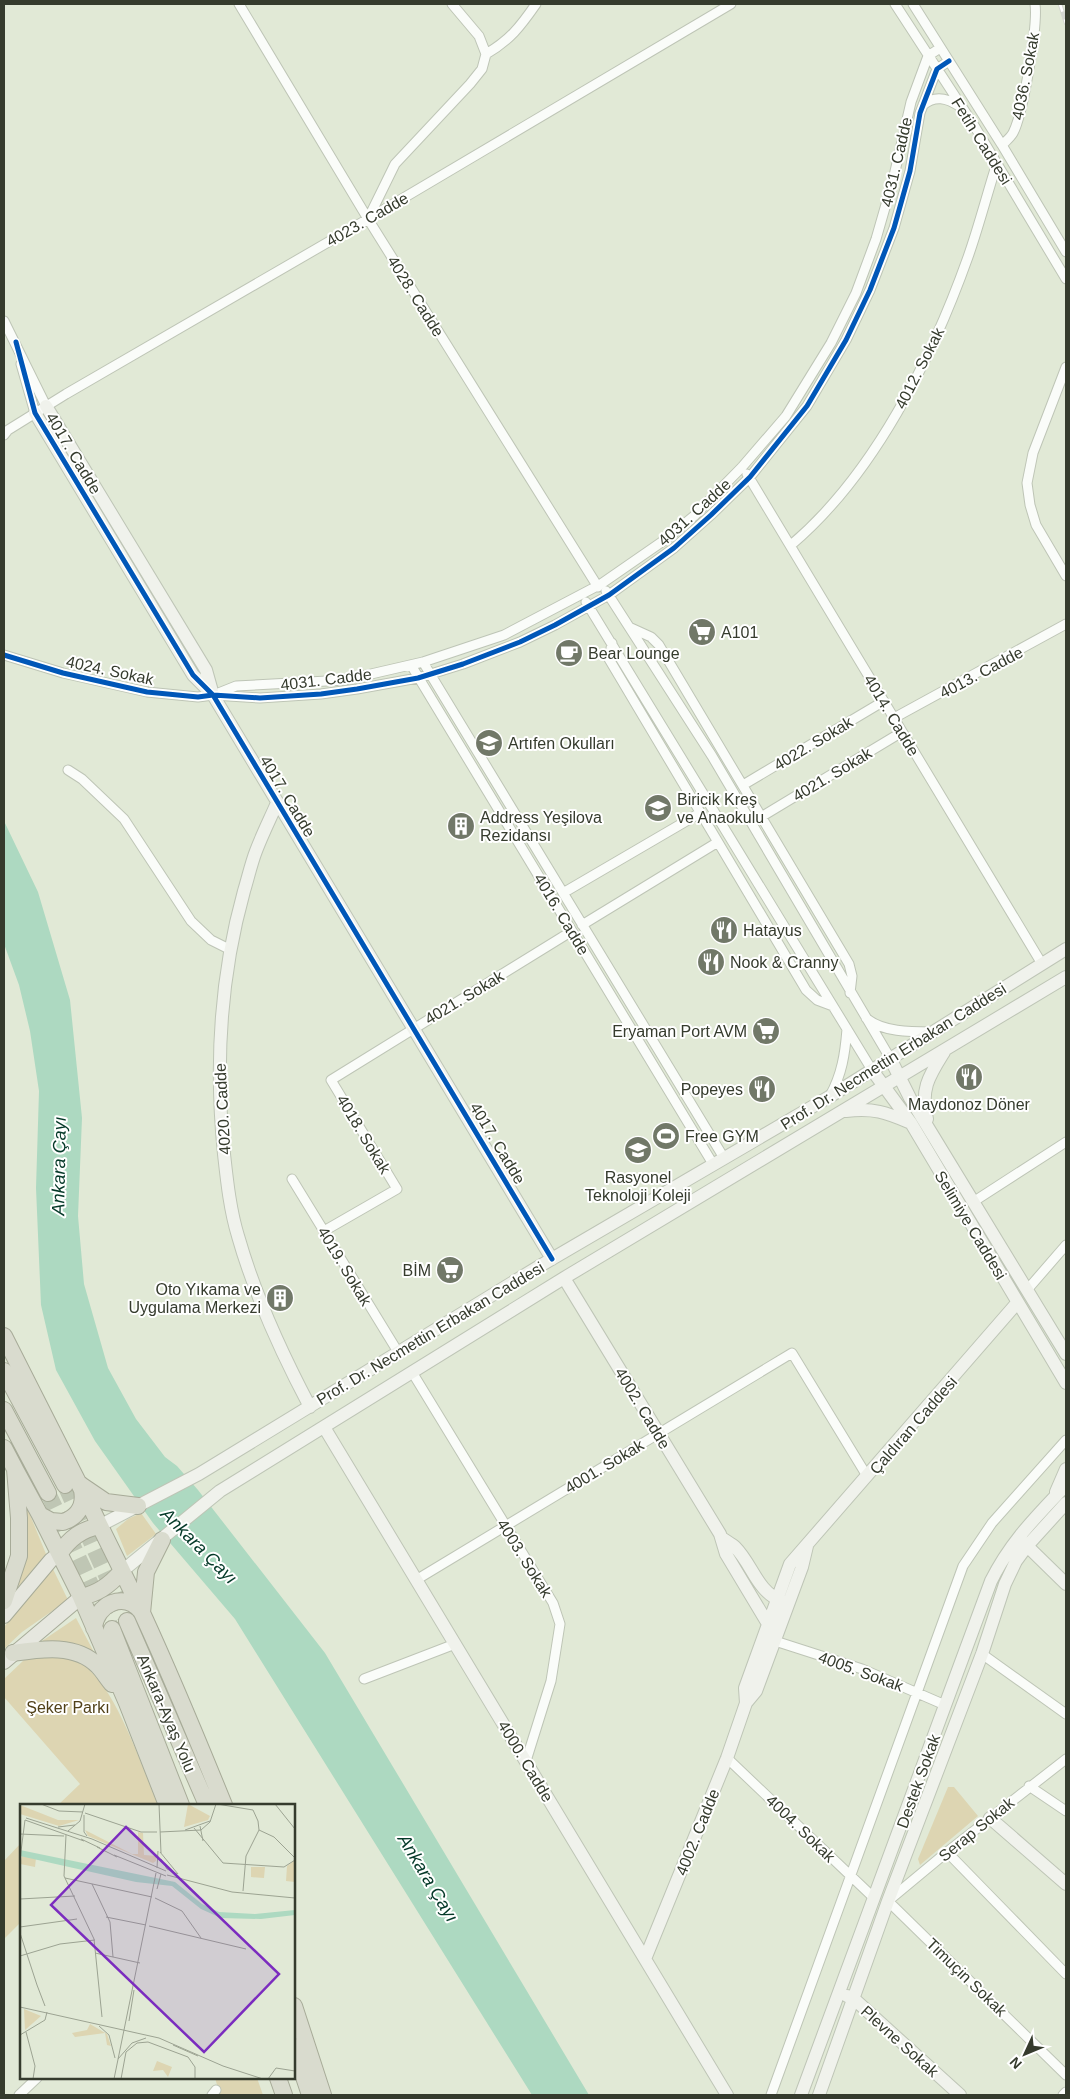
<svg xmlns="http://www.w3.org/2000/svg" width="1070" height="2099" viewBox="0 0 1070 2099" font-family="Arial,sans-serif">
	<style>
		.green { fill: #ddd5b2 }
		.water { fill: #add9c1 }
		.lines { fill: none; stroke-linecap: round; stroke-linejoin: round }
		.highway-tunnel { stroke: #bfc6b4; stroke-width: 16; stroke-dasharray: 16 8; stroke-linecap: butt }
		.street-casing { stroke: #bec5b6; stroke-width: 11 }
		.secondary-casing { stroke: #bec5b6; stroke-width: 14 }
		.primary-casing { stroke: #a7ab98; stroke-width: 16 }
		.highway-casing { stroke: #a7ab98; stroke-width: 18 }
		.street { stroke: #fafcf9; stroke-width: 9 }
		.secondary { stroke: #f0f2ec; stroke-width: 12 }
		.primary { stroke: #e6e7df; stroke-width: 14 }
		.highway { stroke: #d9dbce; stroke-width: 16 }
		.rail-casing { stroke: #d4d7d1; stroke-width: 4.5 }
		.rail { stroke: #fff; stroke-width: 2.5; stroke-dasharray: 8; stroke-linecap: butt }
		.cycleway-casing { stroke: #fff; stroke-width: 8 }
		.cycleway { stroke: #0057b8; stroke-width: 5 }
		.labels { text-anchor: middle; stroke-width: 4; stroke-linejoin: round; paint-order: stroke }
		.street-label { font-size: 16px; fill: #353b2d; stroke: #fff }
		.poi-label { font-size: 16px; fill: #353b2d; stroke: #fff; text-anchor: start }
		.park-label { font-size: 16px; fill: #514119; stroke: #fff }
		.water-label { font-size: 18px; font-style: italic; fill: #043928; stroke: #fff }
		.inset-road { fill: none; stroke: #9ca392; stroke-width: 1 }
		.view { fill: #7b2cbf; fill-opacity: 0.15; stroke: #7b2cbf; stroke-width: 2.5 }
		.inset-edge { fill: none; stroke: #353b2d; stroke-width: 2.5 }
	</style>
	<rect width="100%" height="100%" fill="#e1e9d6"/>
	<!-- green -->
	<path class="green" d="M26,1505L46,1554L18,1587L26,1548Z
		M141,1513L156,1534L127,1556L116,1529L128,1519Z
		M53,1569L68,1600L22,1632L4,1649V1627Z
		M76,1618L96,1656L39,1643Z
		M44,1654C55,1656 68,1657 78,1662C114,1679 142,1768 158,1805H58L80,1784L4,1697V1679L24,1660Z
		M948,1787H954L978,1816L920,1865L918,1859Z
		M21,1843V1922L4,1939V1861Z
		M215,2078H257L263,2095H220Z"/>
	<!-- water -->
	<path class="water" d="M4,821L38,892L70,1000L82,1118L78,1216L84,1284L108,1368L136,1419L165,1457L177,1466L198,1490L325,1653L589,2095H532L235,1619L153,1523L95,1441L56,1370L41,1305L36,1188L39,1091L30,1031L19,985L4,944Z"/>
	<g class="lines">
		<!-- highway-tunnel -->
		<path class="highway-tunnel" d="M65,1485L127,1621
			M48,1493L112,1629"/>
		<!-- street casing -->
		<g class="street-casing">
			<path id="street" d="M239,4L368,219L598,587
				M895,4L975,127L1066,279
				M913,4L1002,145L1066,252
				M486,54C510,40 520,27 536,4
				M923,105C935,95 947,98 959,106
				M1002,145C1006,141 1010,138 1013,133C1023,114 1038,26 1035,4
				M368,219L395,164L470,84L482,69L486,54L479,36L452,4
				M4,321L46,406
				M21,364L35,413
				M1066,367L1033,453L1027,483L1030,505L1036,525L1066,576
				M4,435L8,430L66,394L368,219L731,4
				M747,474L1042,964
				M791,545C874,475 932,358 968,257C979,226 987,194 997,163
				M606,591L712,756L890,1058
				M586,602L872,1070
				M629,627L651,637L659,645L849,964L852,976L850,993
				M612,643L609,659L806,990L817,1000L833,1006
				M4,655L63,673L147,692L198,697L213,695L260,698L321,694L357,689L418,678L463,664L520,642L555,625L609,595L674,548L711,515L750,477L807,406L846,340L870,290L894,228L910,171L920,113L937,69L949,61
				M423,662L724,1158
				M411,665L713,1164
				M216,694L236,686L345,680L423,662L504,635L601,584L666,539L694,516L742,467L786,416L831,343L856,293L876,239L893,180L911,102L928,56L940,48
				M894,718L1066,624
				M68,770L82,779L124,819L191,921L211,940L231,950
				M743,785L884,701
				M761,817L902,732
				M563,893L700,813
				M582,925L718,842
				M866,1018C882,1032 911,1032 931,1032
				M830,1096C842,1074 845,1054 847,1029
				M292,1179L398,1352
				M973,1202L1066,1142
				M324,1231L397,1189L331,1080L572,931
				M1027,1290L1066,1245
				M412,1372L553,1603L560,1624L551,1681L526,1761
				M416,1580L792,1353L867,1476
				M775,1641L862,1669L945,1705
				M982,1654L1066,1714
				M364,1679L455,1644
				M727,1758L874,1898
				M1066,1759L947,1852L888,1901L1066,2075
				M1029,1786L1066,1811
				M947,1852L1066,1974
				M19,2095L37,2078
				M212,2095L216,2090
				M771,2095L963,1566L992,1523L1066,1440
				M1063,2095L1066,2092"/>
		</g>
		<!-- secondary casing -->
		<g class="secondary-casing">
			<path id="secondary" d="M46,406L206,670L213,695
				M35,413L193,675L213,695L552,1259
				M277,803C270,819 262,835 256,851C251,864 248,878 244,891C220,977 215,1066 224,1154C227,1181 230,1210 238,1236C255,1296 281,1352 310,1407
				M890,1058L910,1098L1066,1354
				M872,1070L911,1123L1066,1383
				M846,1111C874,1108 885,1112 911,1123
				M927,1119C920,1089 929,1076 944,1052
				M564,1278L720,1534L726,1554L768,1624L779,1628
				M324,1427L727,2095
				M1056,1492L1066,1469
				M99,1526L199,1474L538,1267L829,1097L1066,949
				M722,1538C726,1541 732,1544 735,1547C753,1565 756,1591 783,1602
				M1021,1540L1066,1584
				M121,1572L220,1491L564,1278L1066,977
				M746,1703L756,1691L802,1567L807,1546
				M990,1818L1066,1884
				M645,1959L727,1758L746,1703L745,1688L790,1564L1017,1303
				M847,1996L853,1998L960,2095
				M801,2095L991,1581C1011,1541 1036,1517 1066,1485
				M819,2095L888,1901L982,1654L1005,1584L1016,1561L1027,1546L1066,1503"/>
		</g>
		<!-- primary casing -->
		<g class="primary-casing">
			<path id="primary" d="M4,1616L51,1560L60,1553
				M4,1662L81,1597"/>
		</g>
		<!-- highway casing -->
		<g class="highway-casing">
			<path id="highway" d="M4,1336L82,1490C85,1505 78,1517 63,1522L51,1521L40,1515L15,1469
				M4,1371L65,1485
				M4,1410L48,1493
				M4,1448L15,1469L19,1518V1556L4,1601
				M80,1484C100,1528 123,1571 143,1615C172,1678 198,1741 224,1805
				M81,1485L106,1502L138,1506
				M40,1515L81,1597L127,1703L167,1805
				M60,1553C70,1538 81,1530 99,1526
				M81,1597C97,1594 110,1585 121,1572
				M142,1613L146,1572L162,1540
				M127,1621L207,1805
				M94,1628C96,1604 124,1591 141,1611
				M112,1629L181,1805
				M13,1653C40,1649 76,1643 98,1666C103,1671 107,1678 112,1684
				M294,2006L323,2095
				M294,2047L310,2095
				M278,2078L284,2095"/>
		</g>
		<!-- street -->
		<use href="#street" class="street"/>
		<!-- secondary -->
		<use href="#secondary" class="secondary"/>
		<!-- primary -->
		<use href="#primary" class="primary"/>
		<!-- highway -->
		<use href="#highway" class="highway"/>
		<!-- rail casing -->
		<g class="rail-casing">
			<path id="rail" d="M1060,4L1066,23"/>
		</g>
		<!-- rail -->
		<use href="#rail" class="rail"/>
		<!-- cycleway casing -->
		<g class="cycleway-casing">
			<path id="cycleway" d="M16,342L35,413L193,675L213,695L552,1259
				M4,655L63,673L147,692L198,697L213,695L260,698L321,694L357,689L418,678L463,664L520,642L555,625L609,595L674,548L711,515L750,477L807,406L846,340L870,290L894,228L910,171L920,113L937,69L949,61"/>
		</g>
		<!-- cycleway -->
		<use href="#cycleway" class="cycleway"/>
	</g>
	<!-- icons -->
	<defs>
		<g id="supermarket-disc" transform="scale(1.4375)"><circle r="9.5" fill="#717868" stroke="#fff"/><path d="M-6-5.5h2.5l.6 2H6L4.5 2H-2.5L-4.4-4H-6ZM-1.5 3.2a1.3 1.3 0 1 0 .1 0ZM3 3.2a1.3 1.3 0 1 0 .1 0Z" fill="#fff"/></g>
		<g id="cafe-disc" transform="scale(1.4375)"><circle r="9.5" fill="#717868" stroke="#fff"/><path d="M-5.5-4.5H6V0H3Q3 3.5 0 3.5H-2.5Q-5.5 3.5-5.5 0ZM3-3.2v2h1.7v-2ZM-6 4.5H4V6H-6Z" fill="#fff"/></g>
		<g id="school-disc" transform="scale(1.4375)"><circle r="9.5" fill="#717868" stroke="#fff"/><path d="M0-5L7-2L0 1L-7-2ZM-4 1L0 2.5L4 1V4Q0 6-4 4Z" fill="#fff"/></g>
		<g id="building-disc" transform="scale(1.4375)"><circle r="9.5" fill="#717868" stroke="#fff"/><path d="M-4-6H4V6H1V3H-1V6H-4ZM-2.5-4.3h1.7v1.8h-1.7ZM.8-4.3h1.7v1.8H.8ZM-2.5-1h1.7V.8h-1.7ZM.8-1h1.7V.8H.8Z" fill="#fff"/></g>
		<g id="restaurant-disc" transform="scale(1.4375)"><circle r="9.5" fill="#717868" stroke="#fff"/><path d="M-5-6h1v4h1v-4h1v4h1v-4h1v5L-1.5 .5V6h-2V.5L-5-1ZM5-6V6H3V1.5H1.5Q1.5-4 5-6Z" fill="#fff"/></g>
		<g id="stadium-disc" transform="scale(1.4375)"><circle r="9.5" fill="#717868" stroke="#fff"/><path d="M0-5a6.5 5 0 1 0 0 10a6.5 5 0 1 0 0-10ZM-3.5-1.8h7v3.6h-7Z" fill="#fff"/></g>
	</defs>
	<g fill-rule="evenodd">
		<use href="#supermarket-disc" x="702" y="632"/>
		<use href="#cafe-disc" x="569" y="653"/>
		<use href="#school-disc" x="489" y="743"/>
		<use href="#school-disc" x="658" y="808"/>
		<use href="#building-disc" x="461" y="826"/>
		<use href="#restaurant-disc" x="724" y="930"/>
		<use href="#restaurant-disc" x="711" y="962"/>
		<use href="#supermarket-disc" x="766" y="1031"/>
		<use href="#restaurant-disc" x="969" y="1077"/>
		<use href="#restaurant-disc" x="762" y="1089"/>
		<use href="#stadium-disc" x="666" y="1136"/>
		<use href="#school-disc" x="638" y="1150"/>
		<use href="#supermarket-disc" x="450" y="1270"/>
		<use href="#building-disc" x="280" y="1298"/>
	</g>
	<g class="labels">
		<!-- street labels -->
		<g class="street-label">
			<text transform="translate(1025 76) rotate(-79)" y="6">4036. Sokak</text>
			<text transform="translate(982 141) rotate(58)" y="6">Fetih Caddesi</text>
			<text transform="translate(896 162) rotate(-77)" y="6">4031. Cadde</text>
			<text transform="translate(367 219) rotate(-30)" y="6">4023. Cadde</text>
			<text transform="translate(416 296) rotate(58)" y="6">4028. Cadde</text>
			<text transform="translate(919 368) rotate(-63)" y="6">4012. Sokak</text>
			<text transform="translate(74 453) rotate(59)" y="6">4017. Cadde</text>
			<text transform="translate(694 512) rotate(-42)" y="6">4031. Cadde</text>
			<text transform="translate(110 670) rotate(12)" y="6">4024. Sokak</text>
			<text transform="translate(981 672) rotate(-28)" y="6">4013. Cadde</text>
			<text transform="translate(326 679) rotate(-7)" y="6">4031. Cadde</text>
			<text transform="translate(892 715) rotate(59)" y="6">4014. Cadde</text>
			<text transform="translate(813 743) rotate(-31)" y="6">4022. Sokak</text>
			<text transform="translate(832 774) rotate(-31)" y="6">4021. Sokak</text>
			<text transform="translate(288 796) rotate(59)" y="6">4017. Cadde</text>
			<text transform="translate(562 914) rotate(59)" y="6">4016. Cadde</text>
			<text transform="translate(464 997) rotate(-31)" y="6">4021. Sokak</text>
			<text transform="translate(893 1056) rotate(-32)" y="6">Prof. Dr. Necmettin Erbakan Caddesi</text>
			<text transform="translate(222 1109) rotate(-93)" y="6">4020. Cadde</text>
			<text transform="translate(364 1134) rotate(59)" y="6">4018. Sokak</text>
			<text transform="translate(498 1143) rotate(59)" y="6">4017. Cadde</text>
			<text transform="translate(971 1225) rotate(59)" y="6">Selimiye Caddesi</text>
			<text transform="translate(345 1266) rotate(59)" y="6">4019. Sokak</text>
			<text transform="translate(430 1333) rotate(-31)" y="6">Prof. Dr. Necmettin Erbakan Caddesi</text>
			<text transform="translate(643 1408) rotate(59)" y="6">4002. Cadde</text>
			<text transform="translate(913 1425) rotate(-49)" y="6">Çaldıran Caddesi</text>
			<text transform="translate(604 1466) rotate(-31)" y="6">4001. Sokak</text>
			<text transform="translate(525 1558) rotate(58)" y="6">4003. Sokak</text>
			<text transform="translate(861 1671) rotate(20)" y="6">4005. Sokak</text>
			<text transform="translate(167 1713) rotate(67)" y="6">Ankara-Ayaş Yolu</text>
			<text transform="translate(526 1761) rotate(59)" y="6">4000. Cadde</text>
			<text transform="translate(918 1781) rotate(-70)" y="6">Destek Sokak</text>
			<text transform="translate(801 1828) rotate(44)" y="6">4004. Sokak</text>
			<text transform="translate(976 1829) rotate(-39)" y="6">Serap Sokak</text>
			<text transform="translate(697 1832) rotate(-68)" y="6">4002. Cadde</text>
			<text transform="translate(967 1977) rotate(44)" y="6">Timuçin Sokak</text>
			<text transform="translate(900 2041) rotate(42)" y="6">Plevne Sokak</text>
		</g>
		<!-- poi labels -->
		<g class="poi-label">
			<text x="721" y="638">A101</text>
			<text x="588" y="659">Bear Lounge</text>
			<text x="508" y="749">Artıfen Okulları</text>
			<text x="677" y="805">Biricik Kreş<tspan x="677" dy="18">ve Anaokulu</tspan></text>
			<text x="480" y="823">Address Yeşilova<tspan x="480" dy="18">Rezidansı</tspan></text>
			<text x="743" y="936">Hatayus</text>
			<text x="730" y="968">Nook &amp; Cranny</text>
			<text x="747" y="1037" text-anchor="end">Eryaman Port AVM</text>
			<text x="743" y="1095" text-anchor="end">Popeyes</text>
			<text x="969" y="1110" text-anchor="middle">Maydonoz Döner</text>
			<text x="685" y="1142">Free GYM</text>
			<text x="638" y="1183" text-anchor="middle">Rasyonel<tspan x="638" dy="18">Teknoloji Koleji</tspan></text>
			<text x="431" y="1276" text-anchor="end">BİM</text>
			<text x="261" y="1295" text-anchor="end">Oto Yıkama ve<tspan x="261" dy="18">Uygulama Merkezi</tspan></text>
		</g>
		<!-- park labels -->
		<g class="park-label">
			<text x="68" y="1713">Şeker Parkı</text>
		</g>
		<!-- water labels -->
		<g class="water-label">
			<text transform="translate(59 1166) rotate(-89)" y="6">Ankara Çayı</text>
			<text transform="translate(199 1546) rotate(45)" y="6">Ankara Çayı</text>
			<text transform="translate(428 1878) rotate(59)" y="6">Ankara Çayı</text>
		</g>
	</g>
	<!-- overview -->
	<g transform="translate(20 1804)">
		<rect width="275" height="275" fill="#e1e9d6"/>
		<path d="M168,0L190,12L188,16L164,23ZM0,1L38,16H59L39,22L0,10ZM65,26L112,50H118V28L123,29L124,51L137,52L136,57L133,59L68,32ZM2,52L16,54L15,63L0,60ZM275,56V78L266,77L267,62ZM231,63H245L244,74L231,73ZM4,205L21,212L5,226ZM70,220L87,230L91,242L87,241L85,229L55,233L52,229L67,226ZM137,257L152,263L148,273L143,266L133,267Z" fill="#ddd5b2"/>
		<path d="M0,46L155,78L182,100L199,108L235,110L275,106V111L241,115L201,114L181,105L152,82L116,78L0,52Z" fill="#add9c1"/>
		<path class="inset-road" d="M21,0L39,7L63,8M139,0L141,49M197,0L233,6L238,17L239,26L226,52L223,87M255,0L275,25M65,9L121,28H137M64,11V28L67,32M6,14L72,35L146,67M5,16L64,37M180,22L183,37M38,23L55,21M174,24L203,59L264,63L275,56M165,26L190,17M239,26L254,33L275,54M48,27L60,17L65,0M140,28L181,26L190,18L196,0M0,30L44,32M46,31L44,72L74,135L82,213M61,35L80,44M77,43L97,53M140,48L158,70M94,51L146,72M0,55L5,16M141,55L147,65L157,70M137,64L138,47M147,71L212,88L275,94M45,74L132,93M72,80L90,118L93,153M137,85L141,70M135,94L162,107L181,134M0,95L55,92M86,113L126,121M129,122L226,145M0,123L57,115M0,129L17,181M75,149L120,159M0,152L40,140L75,136M17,181L25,202M0,203L139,234L203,262L243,275M109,217L114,186M79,222L89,231L95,254M6,228L15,262L13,275M0,231L25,216L27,208M153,241L178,252M98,255L112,239L126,234M94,275L136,69M101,275L106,248L117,239L128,238L168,253L175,263V275M248,275L256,264L275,267"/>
		<path class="view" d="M106,23L259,170L184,248L31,101Z"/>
		<rect width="275" height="275" class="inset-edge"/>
	</g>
	<!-- border -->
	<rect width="1070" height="2099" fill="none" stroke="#353b2d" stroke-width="10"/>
	<!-- north arrow -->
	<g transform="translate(1025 2054) rotate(226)" stroke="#ffffff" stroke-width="4" paint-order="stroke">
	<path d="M0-4L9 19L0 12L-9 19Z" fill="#353b2d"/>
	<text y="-8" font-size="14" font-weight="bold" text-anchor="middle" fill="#353b2d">N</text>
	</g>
</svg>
